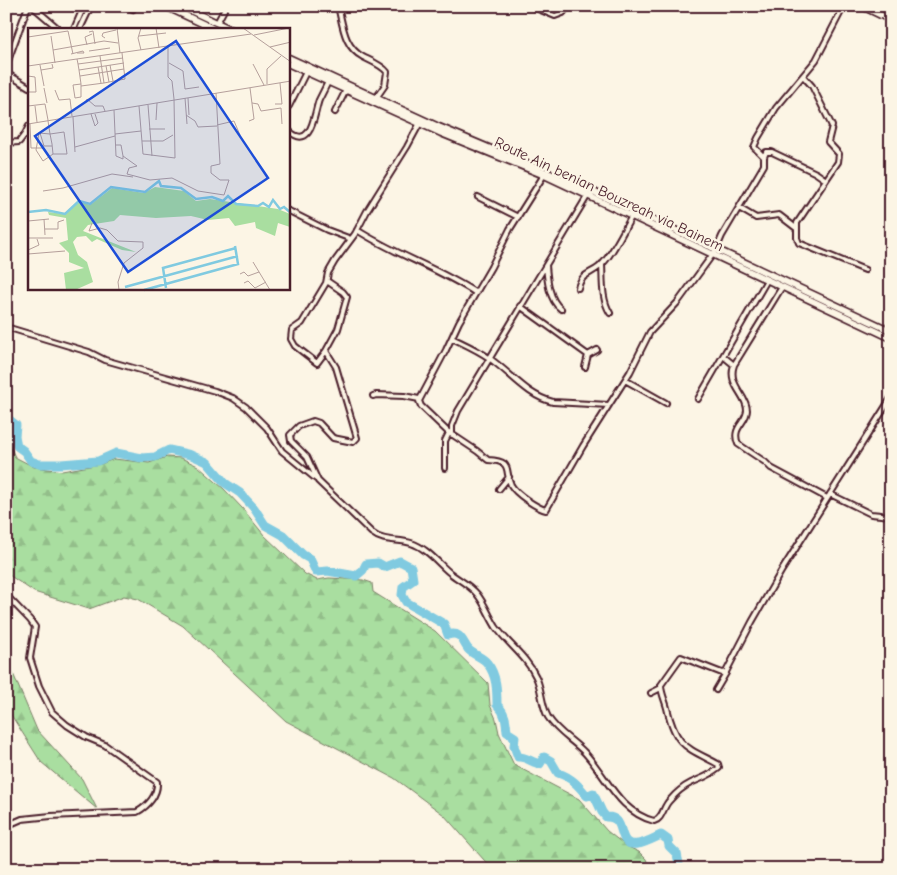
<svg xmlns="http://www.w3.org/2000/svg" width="897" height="875" viewBox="0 0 897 875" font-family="'Comic Neue',sans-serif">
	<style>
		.forest { fill: url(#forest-firs); stroke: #7a7e66 }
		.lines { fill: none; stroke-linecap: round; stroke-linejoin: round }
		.river { stroke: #80cae0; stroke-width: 9 }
		.street-casing { stroke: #4a1f2b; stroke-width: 8 }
		.secondary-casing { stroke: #4a1f2b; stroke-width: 9 }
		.street { stroke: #fcf5e5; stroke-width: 4 }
		.secondary { stroke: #fcf5e5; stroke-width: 5.5 }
		.labels { text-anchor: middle; stroke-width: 5; stroke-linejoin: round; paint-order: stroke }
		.street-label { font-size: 15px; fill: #4a1f2b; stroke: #fcf5e5 }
		.inset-river { fill: none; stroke: #80cae0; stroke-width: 2.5 }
		.inset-road { fill: none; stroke: #b59f9b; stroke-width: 1 }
		.view { fill: #1d4ed8; fill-opacity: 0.15; stroke: #1d4ed8; stroke-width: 2.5 }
		.inset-edge { fill: none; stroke: #4a1f2b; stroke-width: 2.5 }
	</style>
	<defs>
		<pattern id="forest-firs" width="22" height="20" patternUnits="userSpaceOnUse" patternTransform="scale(1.25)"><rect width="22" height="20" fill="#a9dea0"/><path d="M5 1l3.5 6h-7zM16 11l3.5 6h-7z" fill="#93be8a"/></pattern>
	</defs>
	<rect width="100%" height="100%" fill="#fcf5e5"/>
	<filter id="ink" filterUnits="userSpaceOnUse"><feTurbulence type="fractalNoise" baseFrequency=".02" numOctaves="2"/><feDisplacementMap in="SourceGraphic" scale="10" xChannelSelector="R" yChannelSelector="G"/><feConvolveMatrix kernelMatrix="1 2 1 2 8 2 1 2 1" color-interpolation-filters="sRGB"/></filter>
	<g filter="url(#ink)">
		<!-- forest -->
		<path class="forest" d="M6,422L13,431L9,444L15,457L34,467L62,471L101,464L114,459L149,463L167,457L181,458L198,466L224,489L242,508L264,535L305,574L317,580L329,578L363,580L372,583L373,592L435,631L488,683L490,705L496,719L499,733L514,765L579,799L607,831L626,846L639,852L646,859L650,869H492L444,815L394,778L286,721L183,626L138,599L124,596L89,609L34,592L6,573Z
			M6,657L37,730L82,779L97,809L41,762L6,707Z"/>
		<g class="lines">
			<!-- river -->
			<path class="river" d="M6,417L16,425L15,436L17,446L24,451L31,461L39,464H61L98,461L116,453L142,458L155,457L169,450L191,455L207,462L225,483L240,493L254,508L265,525L283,535L303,555L310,559L316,572L328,571L356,576L363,570L366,564L378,563L385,567L400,561L411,567L413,580L403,587L402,595L406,602L444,624L448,635C461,631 462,641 468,649C473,655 483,657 487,663C497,675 497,691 497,705C506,713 506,722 507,732L515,737L514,746L518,757C525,756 533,763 540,764L544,757L551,761L558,773C571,777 579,786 587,796L593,793L602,812L606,817C629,816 614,848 638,844C646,843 654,838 661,835L668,840L669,846L677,854L679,864L675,869"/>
			<!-- street casing -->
			<g class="street-casing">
				<path id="street" d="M32,6L59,29
					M126,6L133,9L134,6
					M338,6C343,26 344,47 363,57C371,61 382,65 387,72L385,85L376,98
					M531,6L555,16L563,13L569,6
					M6,11L12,6
					M217,23L226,6
					M74,29L84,6
					M80,29L91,6
					M6,66L28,6
					M6,73L29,87
					M803,76L812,86L832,126L828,142L839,154L838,162L797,223V238L799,243L865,270
					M289,106L307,70
					M335,112L346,90
					M29,126L25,134L29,137
					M289,131C312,151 314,113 319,100C322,94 325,88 328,82
					M6,143L19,142L25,134
					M764,157L766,152H772L816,173L826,180
					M544,175L510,229L491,267L459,322L446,350L419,401L421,406L447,431L477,451L488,460C514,461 504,471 511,485C516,494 537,508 546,510L583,446L630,372L650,332L678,302L716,250L722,236L764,165V157L754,147L758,138L776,108L816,60L844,6
					M478,197L518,217
					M739,208L756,218L779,215L796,228
					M289,211L327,230L351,239
					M357,230C394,254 438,268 476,293
					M602,264C603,281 601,298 610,313
					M546,265C547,279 549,300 561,309
					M327,281L343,292L347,297L338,329L326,351L336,367L357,438L353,442L333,438L319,423L313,421L299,426L290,435L291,441L307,457L318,481L372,533C383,542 398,539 411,543C427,548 438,563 450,573C459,580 470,585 477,594C485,604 489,616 496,627C508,644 527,657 536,677C542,689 541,705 548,717C558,733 573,740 585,753C607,777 619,812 654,821C663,819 663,806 670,800C676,793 683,787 691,783C703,777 708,777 719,768L718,764C686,747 676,747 667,708C665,700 661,693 661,685L681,657L722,673L726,672L752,622L782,570L891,398
					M578,288C582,273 589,275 599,267C611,258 624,229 632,216
					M520,306L588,355
					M6,327L89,352L105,360L215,391L233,398L246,407L267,428L282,451L316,479
					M452,338C464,344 478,350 489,358C511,373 527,396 553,402L609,405
					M326,351L317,363L295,346L291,339L292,330L302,323L326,283L328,273L335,261L355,234L367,211L407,147L421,121
					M723,356L734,365C727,385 747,395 747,410C747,423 731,427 738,444L765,462L771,468L827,498
					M734,365L782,287
					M585,367L588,355L597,350
					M625,380L666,403
					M373,396L376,395L404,396L419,399
					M698,399L767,280
					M452,435V426L458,411L588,195
					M445,468V441L449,433
					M499,489L509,477
					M830,494L871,514L891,516
					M6,595L30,620L35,627L30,658L39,686L52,712L67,725L86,737L105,745L157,782C158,795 148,806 137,812L51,816L22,819L6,826
					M716,690L726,673
					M651,693L661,688"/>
			</g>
			<!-- secondary casing -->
			<g class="secondary-casing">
				<path id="secondary" d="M165,6L214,29
					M181,6L230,29
					M862,6L891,20
					M289,58L439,127L596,193L891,331
					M289,64L441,133L544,175L891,338"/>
			</g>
			<!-- street -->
			<use href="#street" class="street"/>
			<!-- secondary -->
			<use href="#secondary" class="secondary"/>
		</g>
	</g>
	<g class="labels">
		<!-- street labels -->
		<g class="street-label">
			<text transform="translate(609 194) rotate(25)" y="5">Route Ain benian Bouzreah via Bainem</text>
		</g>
	</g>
	<!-- overview -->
	<g transform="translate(28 28)">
		<rect width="262" height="262" fill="#fcf5e5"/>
		<path d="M127,159L156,163L168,173L182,171L250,181L262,186V199L250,195L247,208L228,200L227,194L207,198L201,190L180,192L163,188L128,190L92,187L86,193L60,197L55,203L108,224L94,222L69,211L64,214L58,208L49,209L45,214L50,227L59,234L65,254L47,262H38L36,245L56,240L41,234V225L31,215L40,212L38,190L21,187L20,184L37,186L51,173L62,177L84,160L116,165Z" fill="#a9dea0"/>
		<path class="inset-river" d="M0,184L18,182L37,186L51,173L62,176L83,159L117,164L131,153L133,158L153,160L168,171L184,169L195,173L200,168L208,176L230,178L235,175L241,179L245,172L252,181L256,179L263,185M97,259L210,228M138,260L135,240L208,220M116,262L210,236L207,218"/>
		<path class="inset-road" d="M89,0L92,25M128,0L131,20M215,0L263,34M61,4L65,3L67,16M226,7L261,0M23,8L27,35M111,8L138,5M0,9L40,3L45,26M77,10L74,8L75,5L88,2M59,17L57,9L64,6M242,19L263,14M25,22L76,13L90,15M113,22L110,10L113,0M61,23L82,20M43,26L55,23L56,25H49M49,31L50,36L51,42L53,56V69L47,70L45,57L53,56M141,35L155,43L157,61L171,59M50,36L95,30M225,36L236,57M12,37L16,58M82,37L85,53M0,38L223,6M78,38L81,54M70,39L73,55M13,42L25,40L24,36M51,42L96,35M0,48L7,49L8,64H0M52,48L96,41M76,55L97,51L94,25M239,56V41L253,28M53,58L76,55L72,28M16,60L19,75M27,62L31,72L42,71L44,88M157,70L159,96M160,70L161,87M58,73L59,71L67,78H75L77,83M224,75L230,76L233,83L253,80L254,96M17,76L20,92V93L22,106L24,116L25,126H39L36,104L22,106L11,105L8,122L15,133L25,126M247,76H254L252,55M120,77L124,128M0,78L17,76M7,78L9,94M111,78L115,126L147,130L146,71L144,53L140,49V19M86,82L88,128L95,131V128M63,86L67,98L70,95L67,86M158,87L167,93L170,99L189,98M45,89L47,124M128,92L129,75M221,93L226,91L222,60M0,96L263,53M2,96L3,120H15M189,97L206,93L212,107M121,101H137M12,105L16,118H24M87,106L113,103M114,113H135L145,107M88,117H93L95,128L109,138L101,140L99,146L122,152L144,150L170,163L196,167L201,152H192L183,145V138L192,136L188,65M47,119L87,108M15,163L35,160L84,146L105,149M16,191L17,207M0,193L21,191M64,195L61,203L72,200L79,202L90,213L115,214V220L96,235L90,254L91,262M17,201H30V194L36,192M0,210H25M0,222L11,217L9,211M0,226L37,223M225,234L242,262M212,246L216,244L220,248L231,244M216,255L220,253L227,260L238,254"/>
		<path class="view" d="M148,13L240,150L100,244L7,108Z"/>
		<rect width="262" height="262" class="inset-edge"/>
	</g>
	<!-- margin -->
	<rect width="897" height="875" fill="none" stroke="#fcf5e5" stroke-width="25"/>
	<rect x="12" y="12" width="872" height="850" fill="none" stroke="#4a1f2b" stroke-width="2" filter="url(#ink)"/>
</svg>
